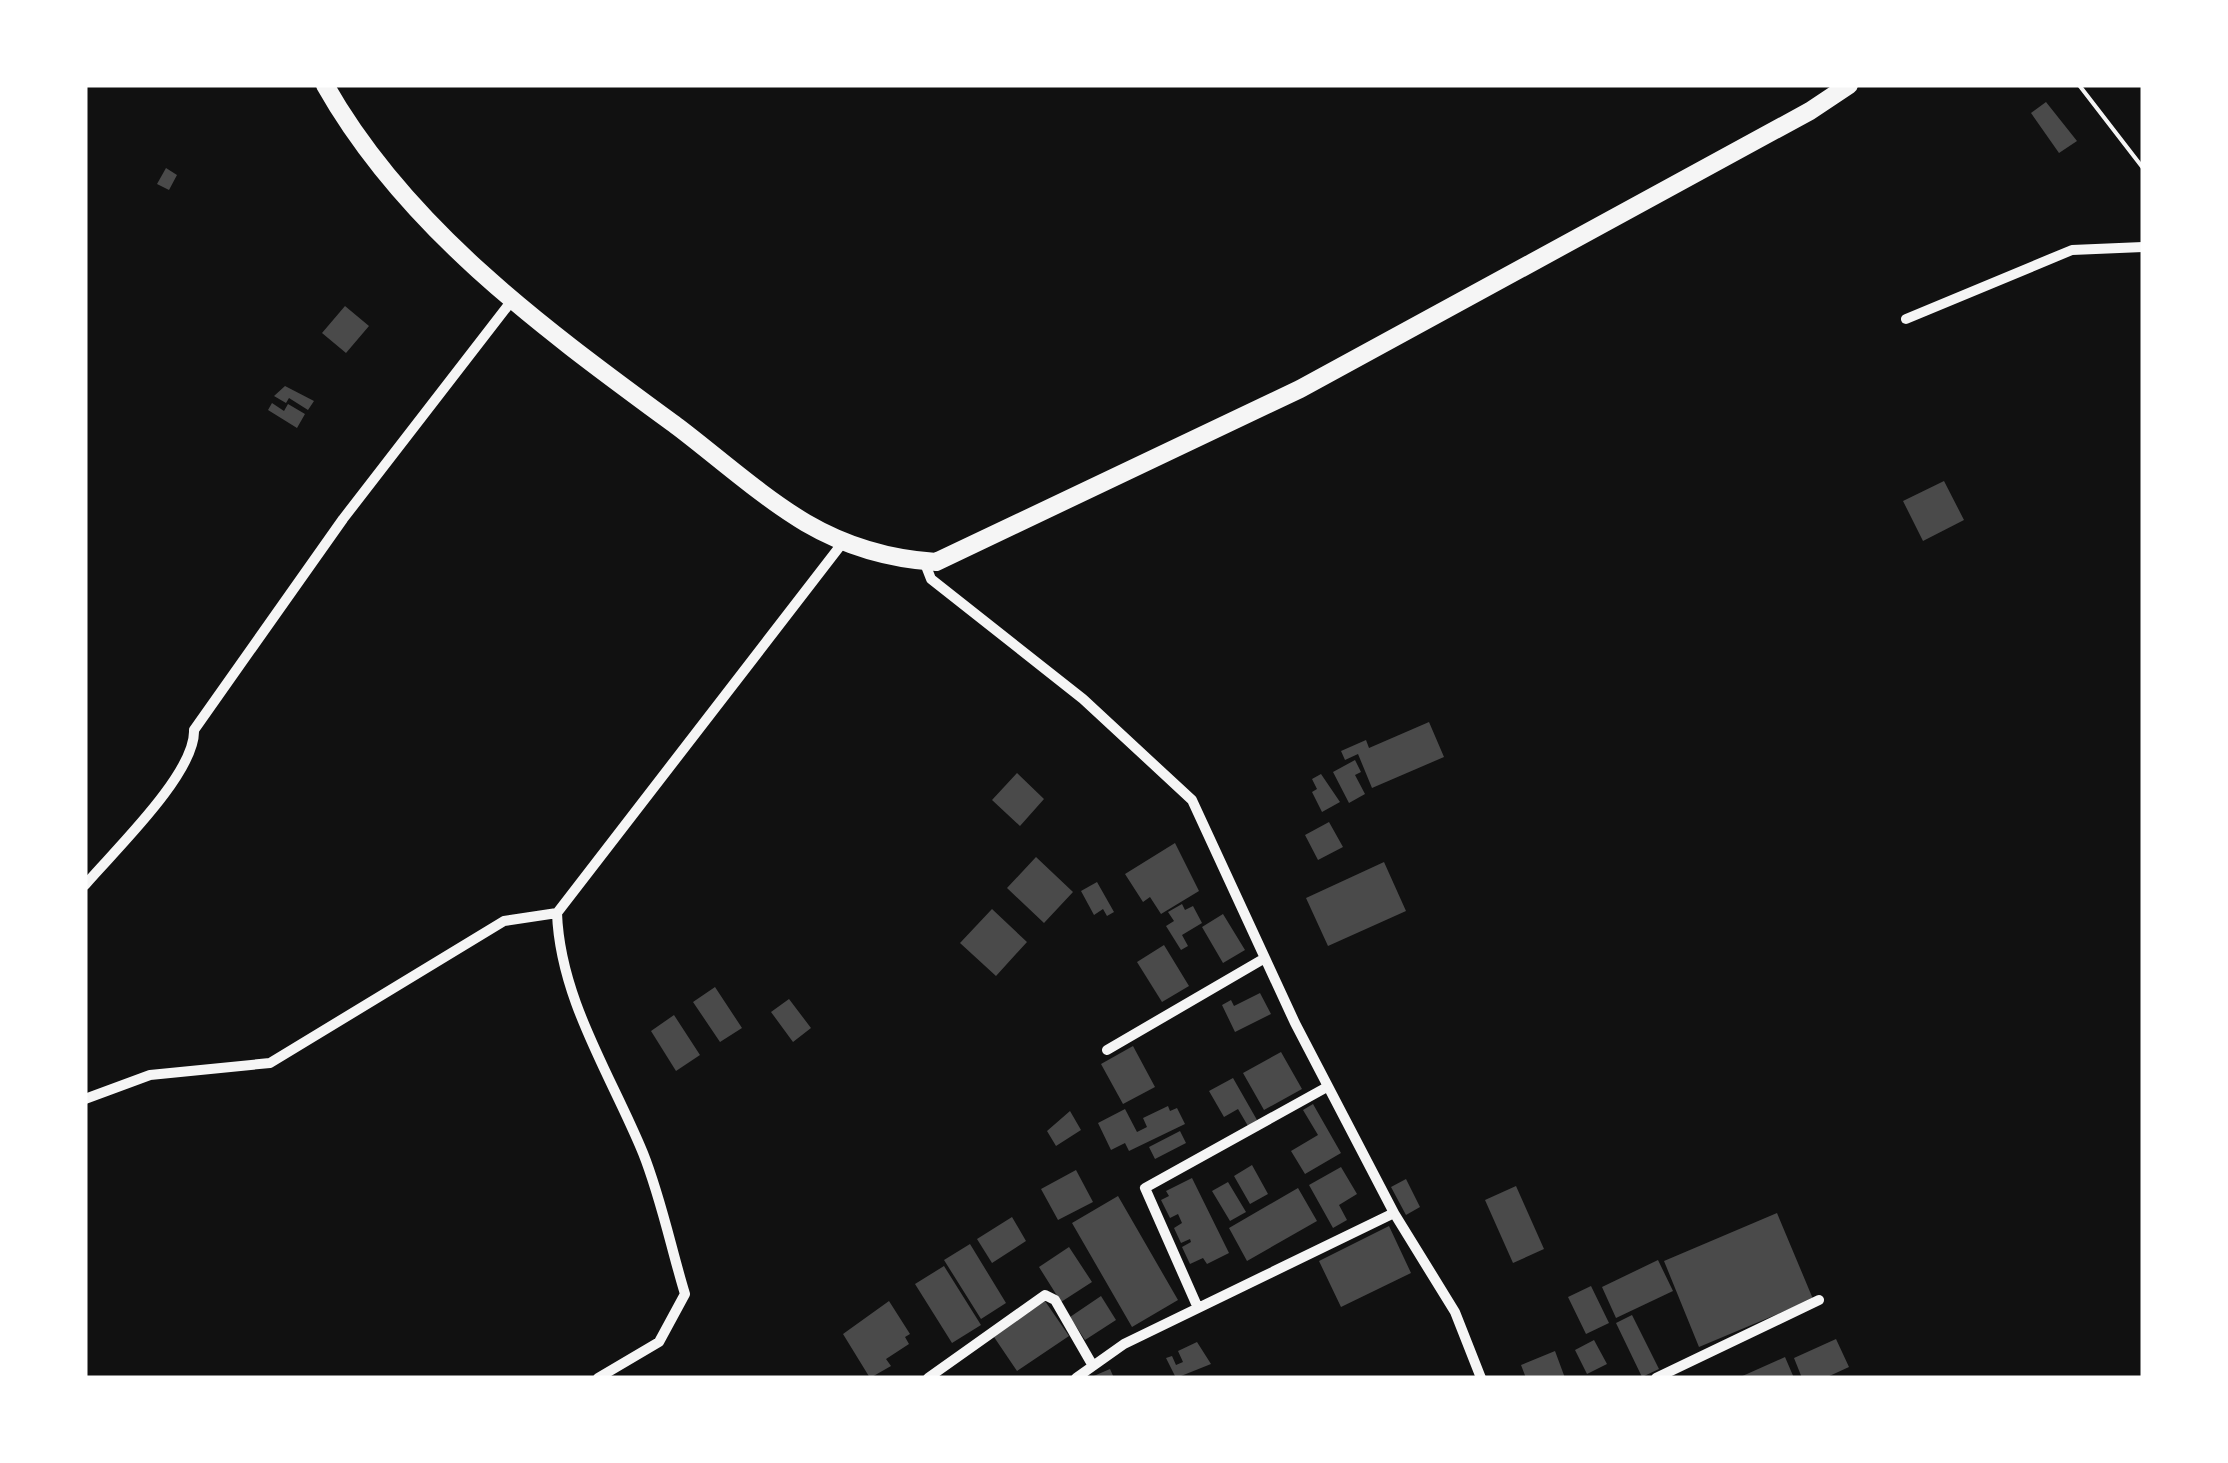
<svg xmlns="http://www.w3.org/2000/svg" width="2228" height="1463" viewBox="0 0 2228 1463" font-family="Manrope,sans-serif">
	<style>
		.building { fill: #4a4a4a }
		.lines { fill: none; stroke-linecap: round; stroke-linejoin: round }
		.path { stroke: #f5f5f5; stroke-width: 4 }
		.minor { stroke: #f5f5f5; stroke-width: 10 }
		.tertiary { stroke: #f5f5f5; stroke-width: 18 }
	</style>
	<rect width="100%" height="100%" fill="#111"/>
	<!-- building -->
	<path class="building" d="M2046,102L2077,141L2059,153L2031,113Z
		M166,168L177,175L169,190L157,184Z
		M345,306L369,326L346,353L322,333Z
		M285,386L314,401L308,410L289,398L286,403L274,396Z
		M272,403L284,411L288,404L305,414L297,428L268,410Z
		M1944,481L1964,520L1923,541L1903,501Z
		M1429,722L1444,757L1372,788L1358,754L1345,760L1341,751L1366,740L1369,748Z
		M1355,760L1361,772L1355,775L1365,794L1349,803L1333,772Z
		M1017,773L1044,799L1020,826L992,800Z
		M1321,774L1340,802L1322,812L1312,792L1317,789L1312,779Z
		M1329,822L1343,847L1318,860L1305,835Z
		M1175,843L1199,891L1161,914L1150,897L1143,902L1125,874Z
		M1036,857L1073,892L1044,923L1007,888Z
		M1384,862L1406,911L1328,946L1306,898Z
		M1097,882L1114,912L1107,916L1103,909L1094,915L1081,891Z
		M1182,904L1185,910L1193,906L1202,923L1182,935L1188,946L1181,950L1166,926L1174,921L1168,912Z
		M992,909L1027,942L996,976L960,943Z
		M1223,914L1245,950L1223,963L1202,927Z
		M1164,945L1189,986L1162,1002L1137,962Z
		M715,987L742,1028L720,1042L693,1002Z
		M1260,993L1271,1014L1235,1032L1222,1005L1231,1000L1234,1006Z
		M789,999L811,1028L793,1042L771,1012Z
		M674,1015L700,1055L676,1071L651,1031Z
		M1133,1046L1155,1087L1123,1104L1101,1064Z
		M1281,1052L1302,1089L1264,1110L1243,1073Z
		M1233,1078L1257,1120L1248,1126L1238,1109L1224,1117L1209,1091Z
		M1313,1104L1341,1153L1305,1174L1291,1151L1318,1135L1303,1110Z
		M1168,1106L1170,1111L1177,1108L1185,1124L1129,1151L1125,1143L1111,1150L1098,1123L1125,1109L1137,1132L1147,1127L1143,1118Z
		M1070,1111L1081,1130L1056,1146L1047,1131Z
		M1180,1131L1186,1143L1155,1159L1149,1147Z
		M1252,1165L1268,1194L1250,1204L1234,1176Z
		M1341,1167L1357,1194L1339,1205L1347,1220L1333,1228L1309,1185Z
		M1076,1170L1093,1202L1058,1220L1041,1189Z
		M1192,1178L1229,1253L1207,1264L1203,1258L1190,1264L1182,1247L1191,1242L1190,1239L1181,1243L1174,1228L1182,1223L1178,1214L1170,1218L1161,1200L1169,1196L1166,1191Z
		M1406,1179L1420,1207L1406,1215L1391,1187Z
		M1228,1182L1246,1212L1230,1221L1212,1191Z
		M1516,1186L1544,1249L1513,1263L1485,1200Z
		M1298,1188L1317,1221L1247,1261L1229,1228Z
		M1118,1196L1178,1300L1132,1327L1072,1223Z
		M1777,1213L1813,1299L1699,1347L1664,1261Z
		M1012,1217L1026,1241L992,1263L977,1239Z
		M1389,1226L1411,1273L1341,1307L1319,1261Z
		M970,1244L1006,1303L981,1319L944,1260Z
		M1069,1247L1092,1282L1061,1302L1039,1267Z
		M1658,1260L1673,1291L1616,1318L1602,1287Z
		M944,1266L981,1325L952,1343L915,1284Z
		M1591,1286L1609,1323L1586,1334L1568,1297Z
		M1101,1296L1116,1320L1085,1340L1070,1317Z
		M889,1301L910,1334L905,1337L909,1344L886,1359L891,1366L870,1378L843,1334Z
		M1045,1301L1069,1336L1017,1371L994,1337Z
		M1632,1315L1659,1369L1642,1377L1616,1323Z
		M1836,1339L1849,1367L1825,1378H1802L1794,1358Z
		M1594,1340L1607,1364L1587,1374L1575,1350Z
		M1197,1342L1211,1364L1176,1378L1166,1358L1172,1356L1176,1365L1183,1362L1178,1351Z
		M1555,1351L1565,1378H1526L1521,1365Z
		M1785,1357L1794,1378H1738Z
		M1110,1369L1114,1378H1089Z"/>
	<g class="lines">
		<!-- path -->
		<path class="path" d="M2079,85L2143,168"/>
		<!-- minor -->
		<path class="minor" d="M1906,319L2072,250L2143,247
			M924,561L931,579L1083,699L1192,800L1295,1023L1394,1213L1124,1344L1076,1378
			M85,885C113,852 196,773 194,730L343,519L513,299
			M557,913C560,999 611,1075 643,1153C661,1198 671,1248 685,1294L659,1342L598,1378
			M1107,1050L1265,958
			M85,1099L150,1075L270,1063L504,921L557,913L844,541
			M1394,1213L1455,1312L1481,1378
			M1198,1308L1145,1188L1327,1087
			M928,1378L1045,1295L1055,1300L1093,1366
			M1656,1378L1819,1300"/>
		<!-- tertiary -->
		<path class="tertiary" d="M325,85C407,230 546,330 678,427C720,459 761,496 806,523C847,547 890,559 936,562L1300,389L1810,111L1849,85"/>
	</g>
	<!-- border -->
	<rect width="2228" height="1463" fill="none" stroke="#ffffff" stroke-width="175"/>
</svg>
